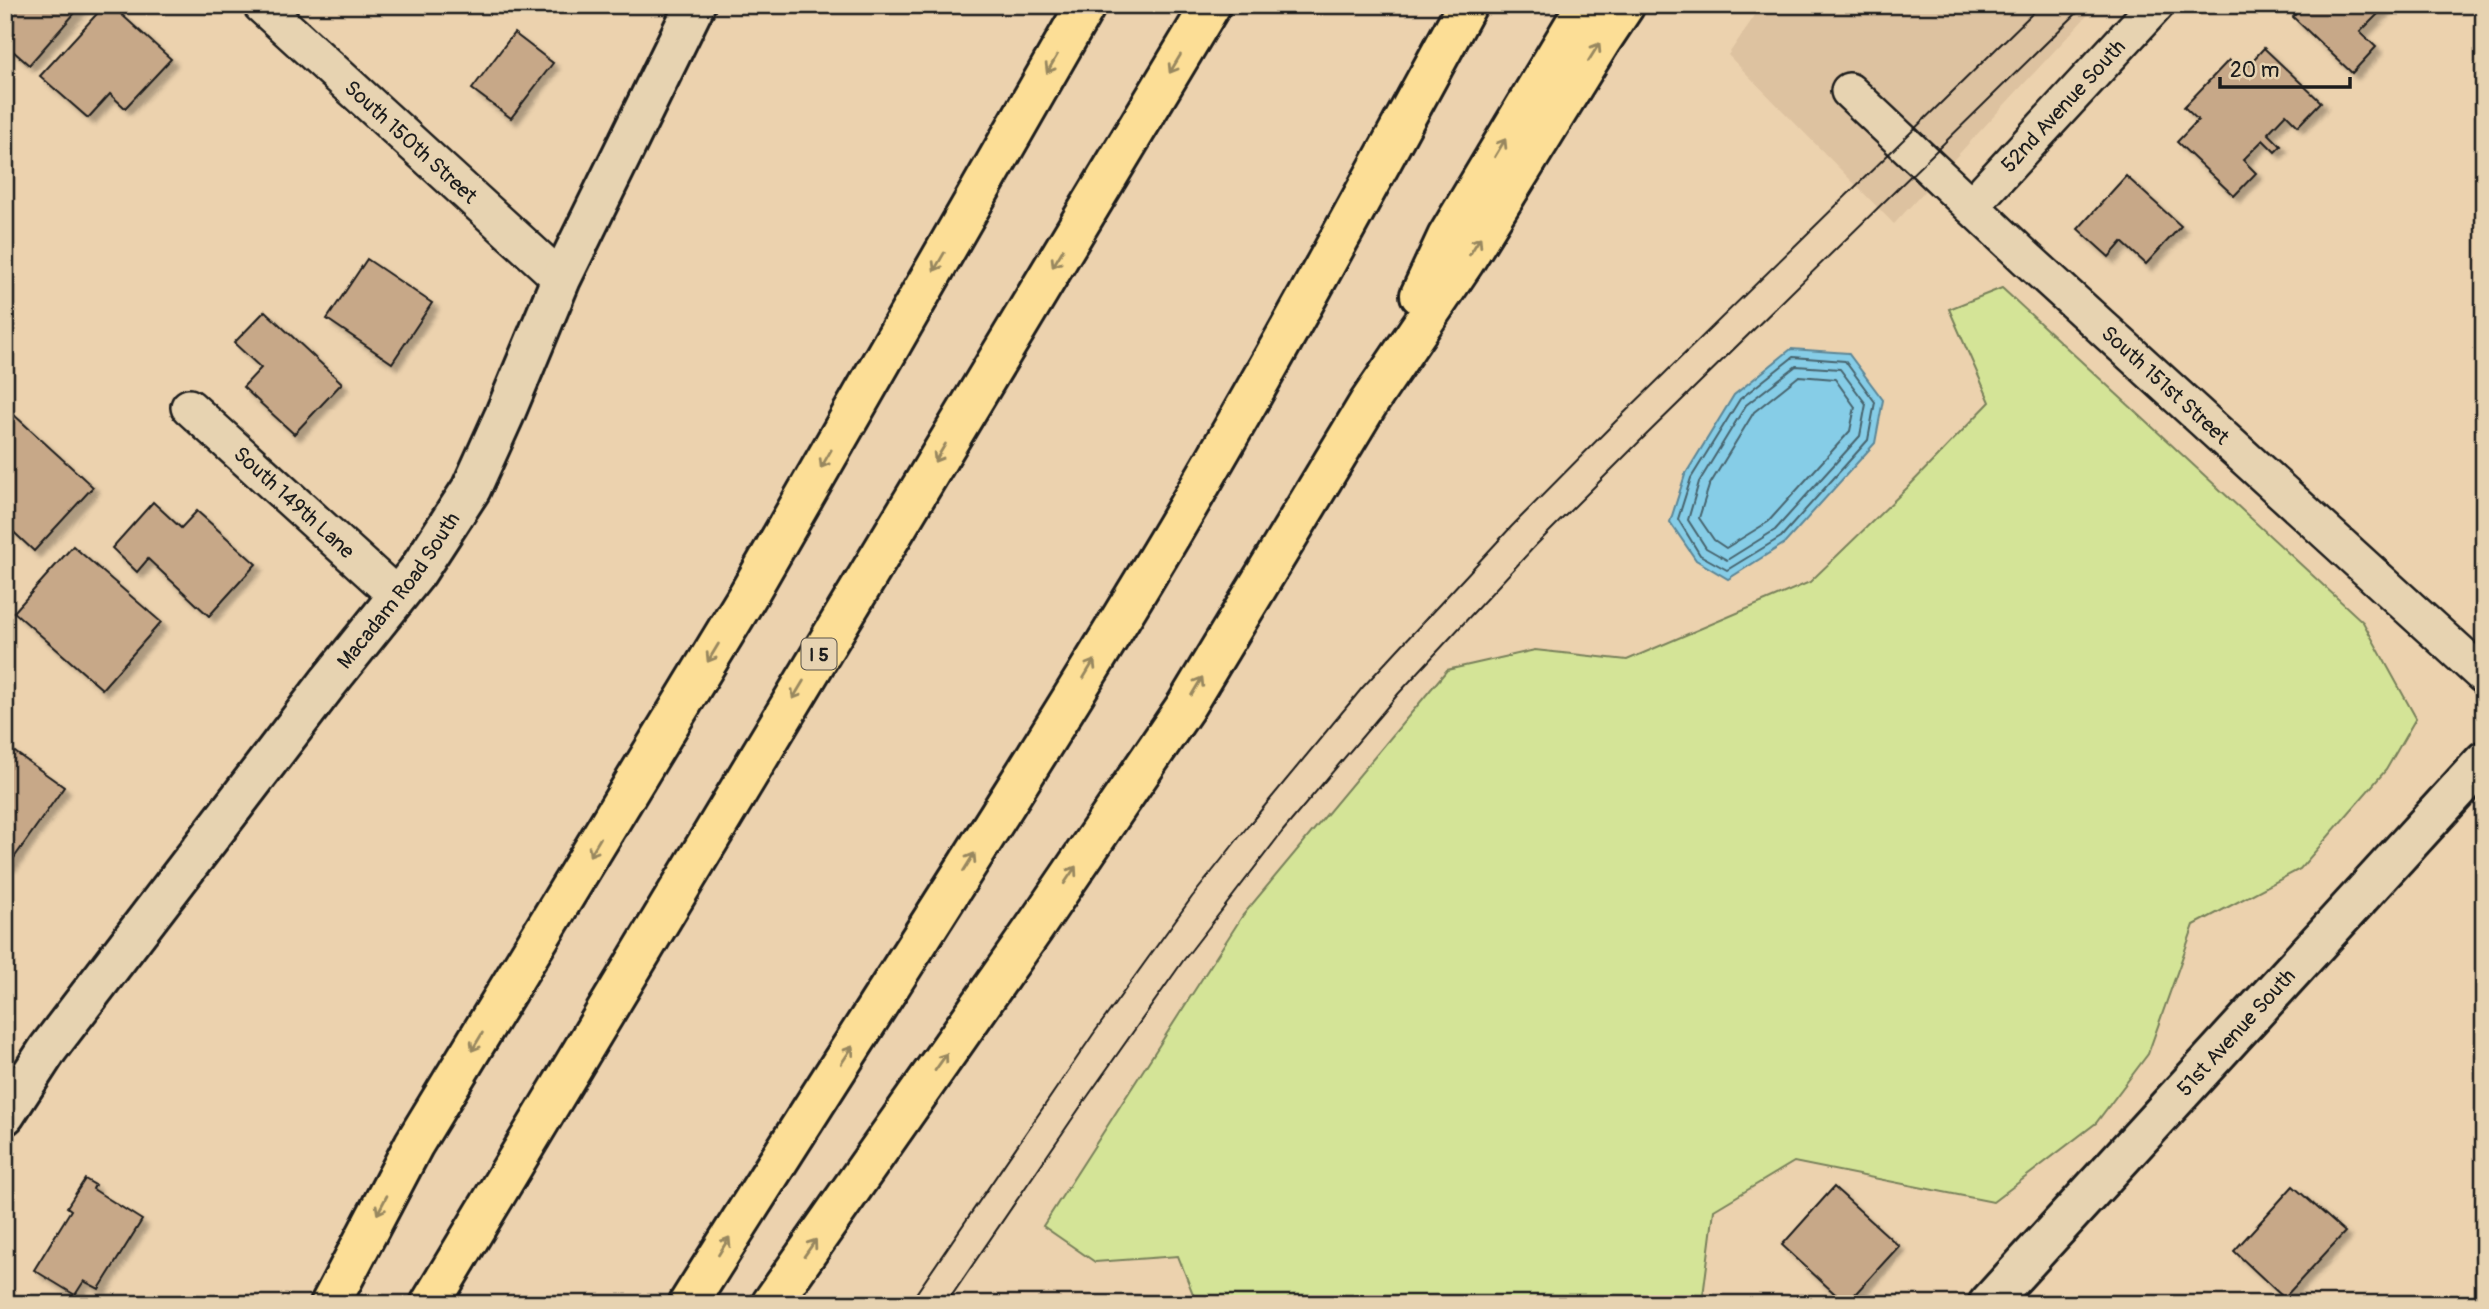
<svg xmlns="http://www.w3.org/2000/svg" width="2489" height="1309" viewBox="0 0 2489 1309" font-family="Pangolin,sans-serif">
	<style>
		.built { fill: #ddc2a0 }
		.green { fill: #d4e497; stroke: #78805a; stroke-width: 2 }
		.water { fill: #86cde7; stroke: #5c8696; stroke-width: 2 }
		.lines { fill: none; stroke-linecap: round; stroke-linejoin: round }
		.shore { stroke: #46636d; stroke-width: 2 }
		.building { fill: #c7a888; stroke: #1c1c1c; stroke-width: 2; filter: url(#shadow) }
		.street-casing { stroke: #1c1c1c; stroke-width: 40 }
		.secondary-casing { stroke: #1c1c1c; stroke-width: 44 }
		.highway-casing { stroke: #1c1c1c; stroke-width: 44 }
		.street { stroke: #e7d3b1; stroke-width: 35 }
		.secondary { stroke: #e7d3b1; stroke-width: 38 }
		.highway { stroke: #fcde96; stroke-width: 38 }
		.tram { stroke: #1c1c1c; stroke-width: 2 }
		.oneway { stroke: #97875f }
		.labels { text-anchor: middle; stroke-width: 6; stroke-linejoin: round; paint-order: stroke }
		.shield { fill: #e7d3b1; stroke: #595349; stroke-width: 2 }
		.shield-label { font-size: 19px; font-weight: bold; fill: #1c1c1c }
		.street-label { font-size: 21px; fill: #1c1c1c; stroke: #e7d3b1 }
	</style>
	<defs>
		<filter id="shadow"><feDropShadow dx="6" dy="6" stdDeviation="2" flood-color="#0004"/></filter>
	</defs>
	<rect width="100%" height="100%" fill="#ecd2ae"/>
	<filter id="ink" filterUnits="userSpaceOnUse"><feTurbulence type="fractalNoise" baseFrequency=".0143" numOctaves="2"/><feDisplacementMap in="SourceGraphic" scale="14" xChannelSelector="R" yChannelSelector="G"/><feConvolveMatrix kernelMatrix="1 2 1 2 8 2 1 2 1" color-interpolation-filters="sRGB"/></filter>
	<g filter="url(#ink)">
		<!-- built -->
		<path class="built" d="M1762,5H2097L1894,224L1728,55Z"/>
		<!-- green -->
		<path class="green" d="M2002,288L2363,622L2416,718L2386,770L2300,869L2194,925L2148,1054L2096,1123L1993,1202L1794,1162L1714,1210L1702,1304H1197L1178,1256L1095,1262L1043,1226L1243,915L1447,670L1535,650L1627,660L1810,582L1907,488L1990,402L1949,309Z"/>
		<!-- water -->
		<path class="water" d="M1791,349L1848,353L1883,400L1875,443L1785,543L1728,579L1696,560L1670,522L1685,475L1734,395Z"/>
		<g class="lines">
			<!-- shore -->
			<path class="shore" d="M1793,357L1845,361L1875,402L1868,440L1781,537L1727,570L1700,555L1678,519L1691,478L1740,399Z
				M1796,366L1840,369L1866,404L1860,436L1775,530L1727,560L1706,548L1688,520L1699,482L1746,405Z
				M1799,376L1835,379L1855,407L1850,431L1768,522L1726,548L1714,540L1699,518L1709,486L1754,412Z"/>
		</g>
		<!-- building -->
		<path class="building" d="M5,5H82L29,65L5,44Z
			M105,5H111L171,59L125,108L110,94L88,118L40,76Z
			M2304,5H2387L2360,32L2376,47L2352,73L2293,17Z
			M514,33L553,63L511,118L472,89Z
			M2264,48L2321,102L2298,126L2286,114L2268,133L2281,146L2275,152L2263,140L2243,160L2256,173L2234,196L2177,142L2198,120L2184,107L2229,60L2242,72Z
			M2126,176L2181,226L2146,264L2122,242L2109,257L2078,229Z
			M367,259L432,303L392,363L327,319Z
			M265,311L342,383L294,434L243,387L261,368L234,343Z
			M13,414L93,487L34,551L5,524V423Z
			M153,502L181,528L197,511L256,564L209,616L148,559L137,572L112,548Z
			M73,546L161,622L102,689L14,612Z
			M5,745L64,787L9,865L5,863Z
			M85,1179L95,1185L93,1189L142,1220L99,1289L84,1281L75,1295L34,1270L71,1210L67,1207Z
			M2293,1186L2345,1232L2284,1298L2234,1251Z
			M1834,1187L1899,1246L1846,1304L1782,1245Z"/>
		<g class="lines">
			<!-- street casing -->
			<g class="street-casing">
				<g id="street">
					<path id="s1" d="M261,5L561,279"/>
					<path id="s2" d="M1849,91L2026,258L2484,676"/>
					<path id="s3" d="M1971,206L2156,5"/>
					<path id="s4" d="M189,407L398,597"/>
				</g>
			</g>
			<!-- secondary casing -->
			<g class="secondary-casing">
				<g id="secondary">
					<path id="s5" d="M5,1115L48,1049L327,684L417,572L471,489L504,416L561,279L695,5"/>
					<path id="s6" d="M1988,1304L2484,761"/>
				</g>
			</g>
			<!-- highway casing -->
			<g class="highway-casing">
				<path id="highway" d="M1420,295L1447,237L1586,5
					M330,1304L414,1144L748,595L1086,5
					M430,1304L1211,5
					M688,1304C850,1046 1018,792 1174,530C1276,358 1371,181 1467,5
					M771,1304L1033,930L1185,707L1368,404L1465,261L1601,41L1625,5"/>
			</g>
			<!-- street -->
			<use href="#street" class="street"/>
			<!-- secondary -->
			<use href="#secondary" class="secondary"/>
			<!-- highway -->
			<use href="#highway" class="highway"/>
			<!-- tram -->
			<path class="tram" d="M909,1304L1094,1033L1192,897L1248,826L1363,687L1512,526L1619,418L2041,5
				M946,1304L1083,1103L1183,961L1282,832L1399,693L1536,545L1640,441L2085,5"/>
		</g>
		<!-- one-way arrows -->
		<defs><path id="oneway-shaft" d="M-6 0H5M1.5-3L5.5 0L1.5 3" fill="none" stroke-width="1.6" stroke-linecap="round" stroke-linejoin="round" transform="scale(1.75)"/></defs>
		<g class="oneway">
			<use href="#oneway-shaft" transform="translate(1594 52) rotate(-58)"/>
			<use href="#oneway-shaft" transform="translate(1052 64) rotate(120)"/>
			<use href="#oneway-shaft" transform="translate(1175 64) rotate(121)"/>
			<use href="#oneway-shaft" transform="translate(1500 148) rotate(-59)"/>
			<use href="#oneway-shaft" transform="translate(1475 246) rotate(-58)"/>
			<use href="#oneway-shaft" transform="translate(1058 258) rotate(121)"/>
			<use href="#oneway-shaft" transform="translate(939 262) rotate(120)"/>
			<use href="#oneway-shaft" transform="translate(940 453) rotate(121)"/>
			<use href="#oneway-shaft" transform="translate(826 459) rotate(120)"/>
			<use href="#oneway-shaft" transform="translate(713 653) rotate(121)"/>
			<use href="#oneway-shaft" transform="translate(1089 669) rotate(-59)"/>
			<use href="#oneway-shaft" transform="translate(1197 686) rotate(-59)"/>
			<use href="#oneway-shaft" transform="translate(798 690) rotate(121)"/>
			<use href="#oneway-shaft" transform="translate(595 847) rotate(121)"/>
			<use href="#oneway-shaft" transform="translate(969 862) rotate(-58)"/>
			<use href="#oneway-shaft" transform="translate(1070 875) rotate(-56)"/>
			<use href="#oneway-shaft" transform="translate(477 1042) rotate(121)"/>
			<use href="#oneway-shaft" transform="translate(847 1055) rotate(-57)"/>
			<use href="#oneway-shaft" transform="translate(941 1062) rotate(-55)"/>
			<use href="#oneway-shaft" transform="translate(382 1205) rotate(118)"/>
			<use href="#oneway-shaft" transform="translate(724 1246) rotate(-58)"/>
			<use href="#oneway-shaft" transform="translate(810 1248) rotate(-55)"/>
		</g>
	</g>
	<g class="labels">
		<!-- shield labels -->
		<rect class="shield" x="801.5" y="638.5" width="35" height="31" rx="5"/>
		<g class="shield-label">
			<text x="819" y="661">I 5</text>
		</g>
		<!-- street labels -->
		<g class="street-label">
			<text dy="7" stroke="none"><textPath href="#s3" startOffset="136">52nd Avenue South</textPath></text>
			<text dy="7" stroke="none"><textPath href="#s1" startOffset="203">South 150th Street</textPath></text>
			<text dy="7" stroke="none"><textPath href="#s2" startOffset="432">South 151st Street</textPath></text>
			<text dy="7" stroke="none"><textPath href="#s4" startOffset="142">South 149th Lane</textPath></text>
			<text dy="7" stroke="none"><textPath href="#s5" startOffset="656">Macadam Road South</textPath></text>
			<text dy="7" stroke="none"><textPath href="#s6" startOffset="368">51st Avenue South</textPath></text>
		</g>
	</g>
	<!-- margin -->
	<rect width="2489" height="1309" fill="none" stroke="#e7d3b1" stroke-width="28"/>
	<rect x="14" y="14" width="2461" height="1281" fill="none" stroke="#1c1c1c" stroke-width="2.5" filter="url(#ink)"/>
	<!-- scale -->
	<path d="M2220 77v10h130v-10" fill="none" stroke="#1c1c1c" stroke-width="3.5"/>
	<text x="2230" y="77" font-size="21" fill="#1c1c1c" stroke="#e7d3b1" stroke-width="5" paint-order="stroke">20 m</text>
</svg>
